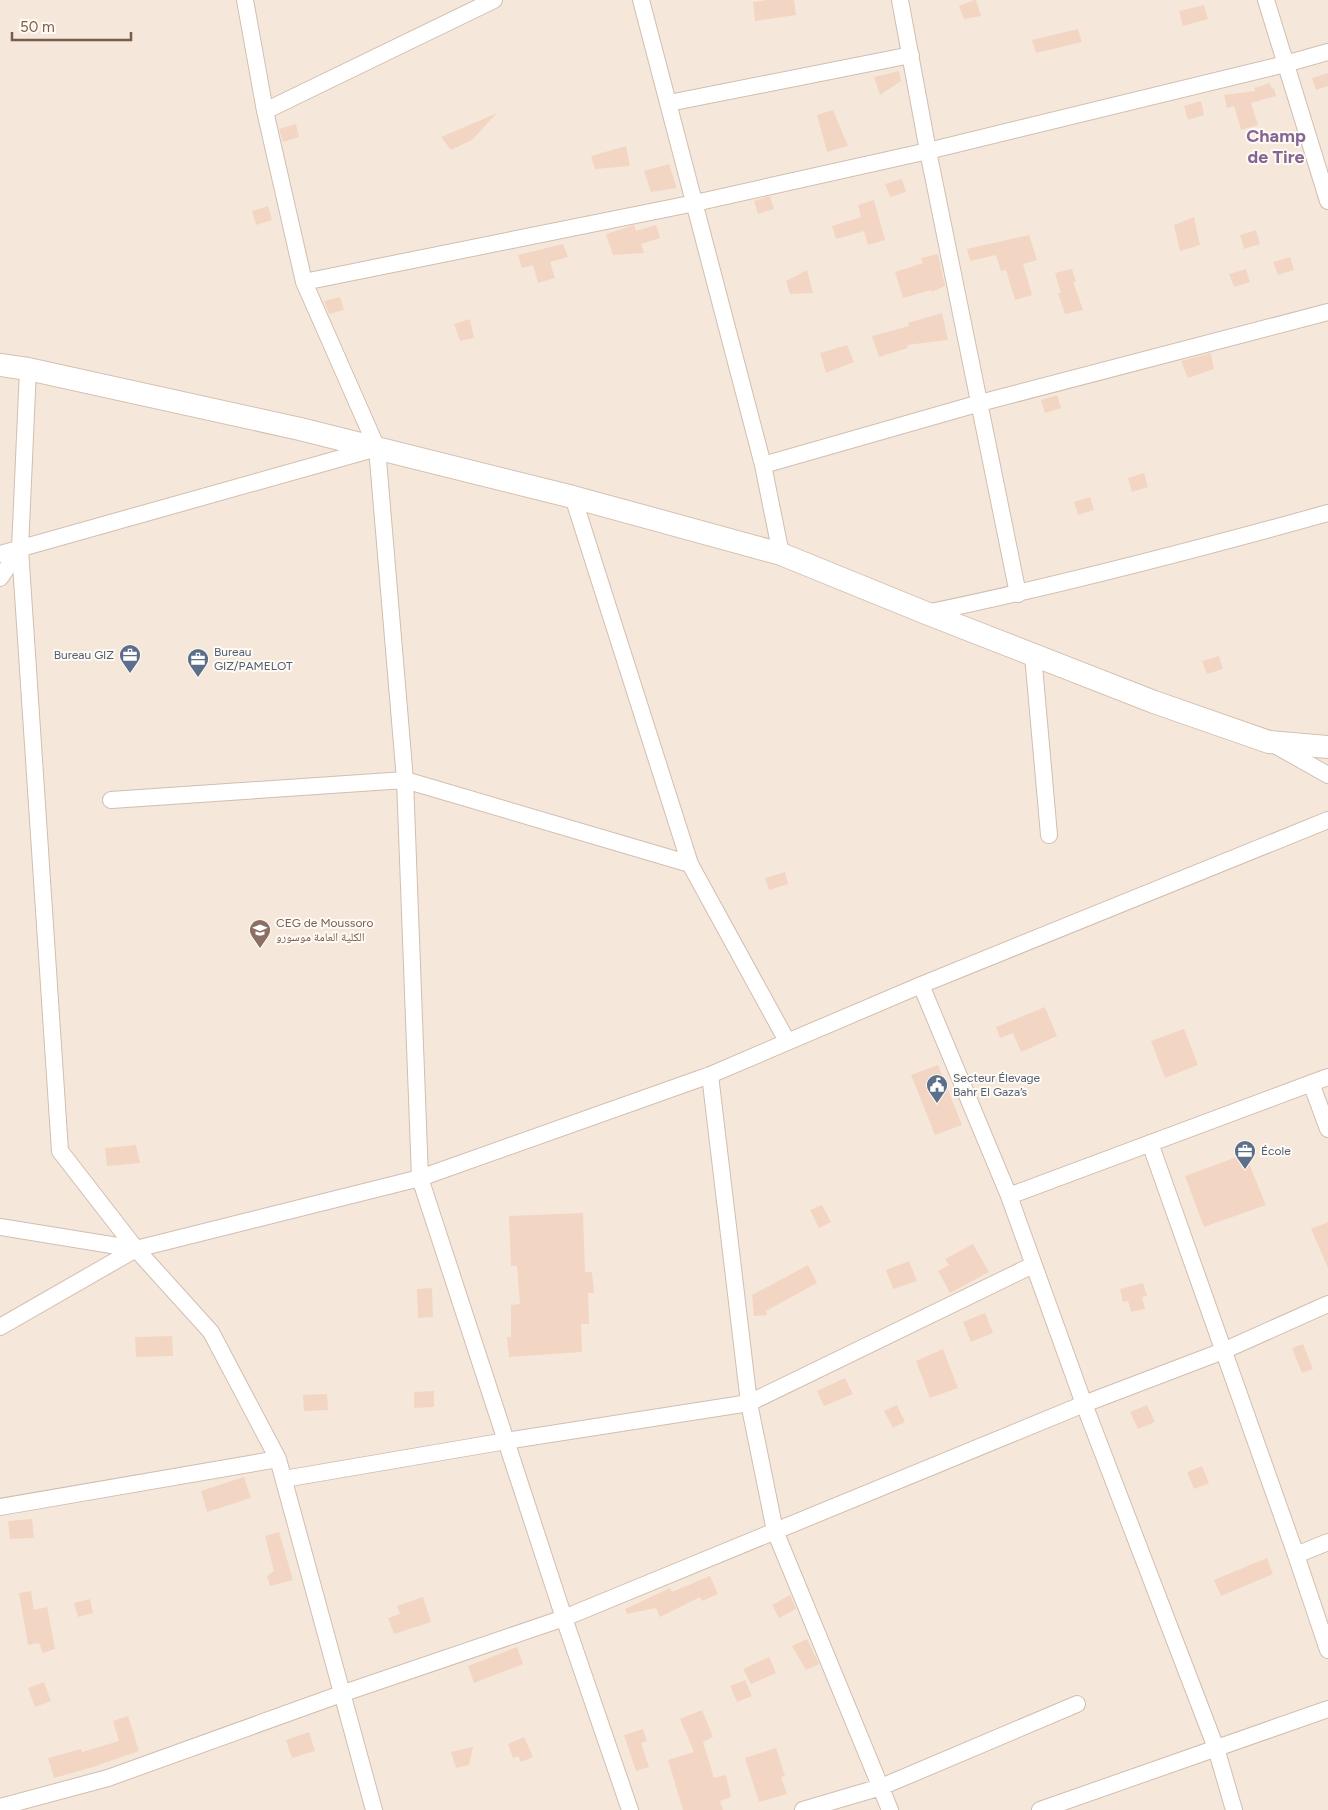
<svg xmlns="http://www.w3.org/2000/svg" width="1328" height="1810" viewBox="0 0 1328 1810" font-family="Figtree,'Noto Naskh Arabic',sans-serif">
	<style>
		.residential { fill: #f5e8da }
		.building { fill: #f3d5c3 }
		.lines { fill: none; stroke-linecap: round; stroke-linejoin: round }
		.minor-casing { stroke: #d1beb0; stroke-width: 18 }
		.secondary-casing { stroke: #d6c0b0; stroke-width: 24 }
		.minor { stroke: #fff; stroke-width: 16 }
		.secondary { stroke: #fff; stroke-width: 22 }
		.labels { text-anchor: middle; stroke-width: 4; stroke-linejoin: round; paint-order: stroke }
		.service-label { font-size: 12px; fill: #4e5e75; stroke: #fffaf3; text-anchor: start }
		.education-label { font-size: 12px; fill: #785e54; stroke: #fffaf3; text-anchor: start }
		.district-label { font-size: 18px; font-weight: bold; fill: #846695; stroke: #fffaf3 }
	</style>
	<rect width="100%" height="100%" fill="#fdf6ec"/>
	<!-- residential -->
	<path class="residential" d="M0,0H1328V1810H0Z"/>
	<!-- building -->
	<path class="building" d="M767,0H794L796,15L755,21L753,2Z
		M974,0H976L981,16L964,19L959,6Z
		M1204,5L1208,19L1183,26L1179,11Z
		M1078,29L1082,42L1036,53L1032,40Z
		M899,71L901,81L880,95L874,77Z
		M1328,73V86L1316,90L1312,78Z
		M1270,83L1272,89L1274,88L1276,96L1251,103L1258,125L1241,130L1234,106L1227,108L1224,95L1255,91L1254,88Z
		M1201,101L1204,115L1188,120L1184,106Z
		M833,110L848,146L827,152L817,115Z
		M497,113L472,140L451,150L441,137Z
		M296,124L299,137L283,142L279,129Z
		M626,146L630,166L595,169L591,156Z
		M669,164L677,188L651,192L644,171Z
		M902,179L906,192L890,197L885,184Z
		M770,196L774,209L758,214L754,201Z
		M874,200L885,240L868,245L864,231L836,239L832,226L861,217L858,205Z
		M268,206L272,220L256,225L252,211Z
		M1194,217L1200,245L1180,251L1174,225Z
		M634,225L636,231L656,225L660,238L641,244L644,253L613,255L606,234Z
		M1256,230L1260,244L1244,249L1240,235Z
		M1029,235L1037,260L1023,264L1032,295L1015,300L1006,270L1001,271L996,255L970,261L967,249Z
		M563,244L568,257L550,262L555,278L538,283L533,265L522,268L518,255Z
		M938,254L945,286L932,292L931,290L903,298L895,272L923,263L921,258Z
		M1290,257L1294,270L1278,275L1273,262Z
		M1072,269L1076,282H1073L1083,310L1065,314L1058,293H1061L1055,273Z
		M1246,269L1250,282L1234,287L1229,274Z
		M807,270L813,293L790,294L786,281Z
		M340,297L344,310L329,314L324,301Z
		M942,313L948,340L907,345L908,348L879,357L872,336L909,326L908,323Z
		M470,319L474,338L460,341L454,324Z
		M847,345L854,362L826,373L820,353Z
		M1211,353L1214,369L1188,378L1181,361Z
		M1057,395L1061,408L1045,413L1041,400Z
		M1144,473L1148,487L1132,492L1128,478Z
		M1090,497L1094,510L1078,515L1074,502Z
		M1219,656L1223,669L1207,674L1202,661Z
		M785,872L788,884L769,890L765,878Z
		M1045,1007L1057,1036L1021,1052L1013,1033L1000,1038L996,1027Z
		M1184,1029L1198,1065L1165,1078L1151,1041Z
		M938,1065L962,1125L935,1135L911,1075Z
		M136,1145L140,1163L107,1166L105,1148Z
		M1245,1154L1266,1205L1204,1227L1185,1176Z
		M822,1205L831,1222L819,1228L810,1210Z
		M583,1213L585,1272H592L594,1293H588L589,1324H581L582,1352L509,1357L507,1337H511V1305L520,1304L517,1266H511L509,1216Z
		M1328,1222V1268L1311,1229Z
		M973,1244L989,1272L950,1293L938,1271L949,1265L945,1259Z
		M909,1261L917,1281L893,1289L886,1270Z
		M808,1265L817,1283L766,1311L767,1315L754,1316L752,1295Z
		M1143,1283L1147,1296L1142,1297L1145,1309L1131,1312L1128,1301L1123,1302L1120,1289Z
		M432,1288L433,1317L418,1318L417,1289Z
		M985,1313L993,1333L971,1342L963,1322Z
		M172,1336L173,1356L136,1357L135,1337Z
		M1303,1344L1313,1369L1302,1373L1292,1348Z
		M943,1349L958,1388L930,1398L916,1361Z
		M845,1378L853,1394L824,1406L817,1391Z
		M434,1391V1407L414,1408V1392Z
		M327,1394L328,1410L304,1411L303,1395Z
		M897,1405L905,1422L893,1428L884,1411Z
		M1147,1405L1155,1422L1138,1429L1130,1412Z
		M1202,1466L1209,1483L1194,1489L1187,1472Z
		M244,1477L251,1498L207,1512L201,1491Z
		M32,1519L34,1538L10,1539L8,1521Z
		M279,1532L293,1580L270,1586L267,1576L274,1571L265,1536Z
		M1267,1558L1273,1574L1221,1596L1214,1580Z
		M710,1576L718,1594L702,1601L700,1597L660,1617L656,1608L627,1614L625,1609L670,1588L672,1592Z
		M31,1591L34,1610L47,1607L55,1649L43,1653L39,1643L28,1645L26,1633L19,1593Z
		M790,1595L796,1609L779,1618L772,1605Z
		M423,1597L431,1622L394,1634L388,1618L400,1614L397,1606Z
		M90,1599L93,1613L78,1617L74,1603Z
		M807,1639L819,1664L806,1670L792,1646Z
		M517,1647L523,1664L474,1683L468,1666Z
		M769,1657L776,1673L751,1684L743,1669Z
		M745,1680L752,1696L737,1702L730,1686Z
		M44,1682L51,1701L35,1707L28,1688Z
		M702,1710L713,1737L703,1742L714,1778L726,1775L731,1797L720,1801L723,1810H683L668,1760L694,1752L680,1719Z
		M128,1716L139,1751L93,1767L54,1778L48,1758L81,1749L82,1752L119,1741L113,1721Z
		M643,1729L647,1741L641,1743L649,1767L636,1771L624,1735Z
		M309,1732L315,1751L292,1758L286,1740Z
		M524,1737L533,1757L521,1762L518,1756L513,1758L508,1744Z
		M473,1747L469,1765L456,1768L451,1752Z
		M776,1748L785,1776L781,1777L787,1794L759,1802L745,1758Z"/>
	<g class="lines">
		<!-- minor casing -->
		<g class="minor-casing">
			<path id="minor" d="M245,0L265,111L304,282L377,448
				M641,0L763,465L781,554
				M900,0L928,151L1018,594
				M1266,0L1328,201
				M669,103L911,55
				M265,111L494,0
				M304,282L695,203L928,151L1285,64L1328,52
				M28,369L20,549L60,1151L136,1249L211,1332L278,1459L374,1810
				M763,465L980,403L1328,312
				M573,497L690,864L787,1041
				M0,554L377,448L405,780L420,1178L564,1618L630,1810
				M0,578L20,549
				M926,613C1062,585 1195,550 1328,513
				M1033,655L1049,835
				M1273,744L1328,775
				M111,800L405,780L690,864
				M921,985L1009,1196L1084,1404L1216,1748L1234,1810
				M710,1075L749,1403L775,1531L890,1810
				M1311,1083L1328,1129
				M1150,1143L1296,1555L1328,1650
				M1009,1196L1328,1077
				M0,1227L136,1249
				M0,1327L136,1249L420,1178L710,1075L921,985L1328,820
				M284,1479L506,1441L749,1403L1033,1265
				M0,1507L278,1459
				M1296,1555L1328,1542
				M0,1807L108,1778L341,1694L564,1618L1084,1404L1223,1351L1328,1304
				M803,1810L881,1787L1077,1704
				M1040,1810L1328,1709"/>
		</g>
		<!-- secondary casing -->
		<g class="secondary-casing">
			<path id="secondary" d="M0,365L28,369L300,429L573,497L781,554L926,613L1154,702L1269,742L1328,747"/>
		</g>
		<!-- minor -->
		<use href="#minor" class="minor"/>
		<!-- secondary -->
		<use href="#secondary" class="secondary"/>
	</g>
	<!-- icons -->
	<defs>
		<g id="office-pin" transform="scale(1.125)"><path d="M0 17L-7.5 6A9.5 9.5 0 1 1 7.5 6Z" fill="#5c6f8a" stroke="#fffaf3"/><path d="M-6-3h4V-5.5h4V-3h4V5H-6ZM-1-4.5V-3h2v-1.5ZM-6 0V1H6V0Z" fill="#fff"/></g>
		<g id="university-pin" transform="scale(1.125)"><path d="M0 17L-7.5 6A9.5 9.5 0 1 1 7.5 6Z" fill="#8d6e63" stroke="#fffaf3"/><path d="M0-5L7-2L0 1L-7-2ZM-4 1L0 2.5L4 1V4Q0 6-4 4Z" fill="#fff"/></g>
		<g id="civic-pin" transform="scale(1.125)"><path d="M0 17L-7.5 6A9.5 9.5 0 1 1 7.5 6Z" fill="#5c6f8a" stroke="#fffaf3"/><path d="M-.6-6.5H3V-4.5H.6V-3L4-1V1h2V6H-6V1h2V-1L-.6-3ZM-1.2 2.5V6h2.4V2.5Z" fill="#fff"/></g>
	</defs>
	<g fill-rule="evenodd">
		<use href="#office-pin" x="130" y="655"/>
		<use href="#office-pin" x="198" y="659"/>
		<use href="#university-pin" x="260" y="930"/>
		<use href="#civic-pin" x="937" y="1085"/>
		<use href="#office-pin" x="1245" y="1151"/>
	</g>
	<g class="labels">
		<!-- service labels -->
		<g class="service-label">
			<text x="214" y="656">Bureau<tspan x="214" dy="14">GIZ/PAMELOT</tspan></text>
			<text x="114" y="659" text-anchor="end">Bureau GIZ</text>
			<text x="953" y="1082">Secteur Élevage<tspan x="953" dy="14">Bahr El Gaza’s</tspan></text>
			<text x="1261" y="1155">École</text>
		</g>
		<!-- education labels -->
		<g class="education-label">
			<text x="276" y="927">CEG de Moussoro<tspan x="276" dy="14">الكلية العامة موسورو</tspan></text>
		</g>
		<!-- district labels -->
		<g class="district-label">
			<text x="1276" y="142">Champ<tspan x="1276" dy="21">de Tire</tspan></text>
		</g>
	</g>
	<!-- scale -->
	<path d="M12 32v8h119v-8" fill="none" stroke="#7a5c4d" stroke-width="2.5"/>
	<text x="20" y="32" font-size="15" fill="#7a5c4d" stroke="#fffaf3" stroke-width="4" paint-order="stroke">50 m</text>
</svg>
